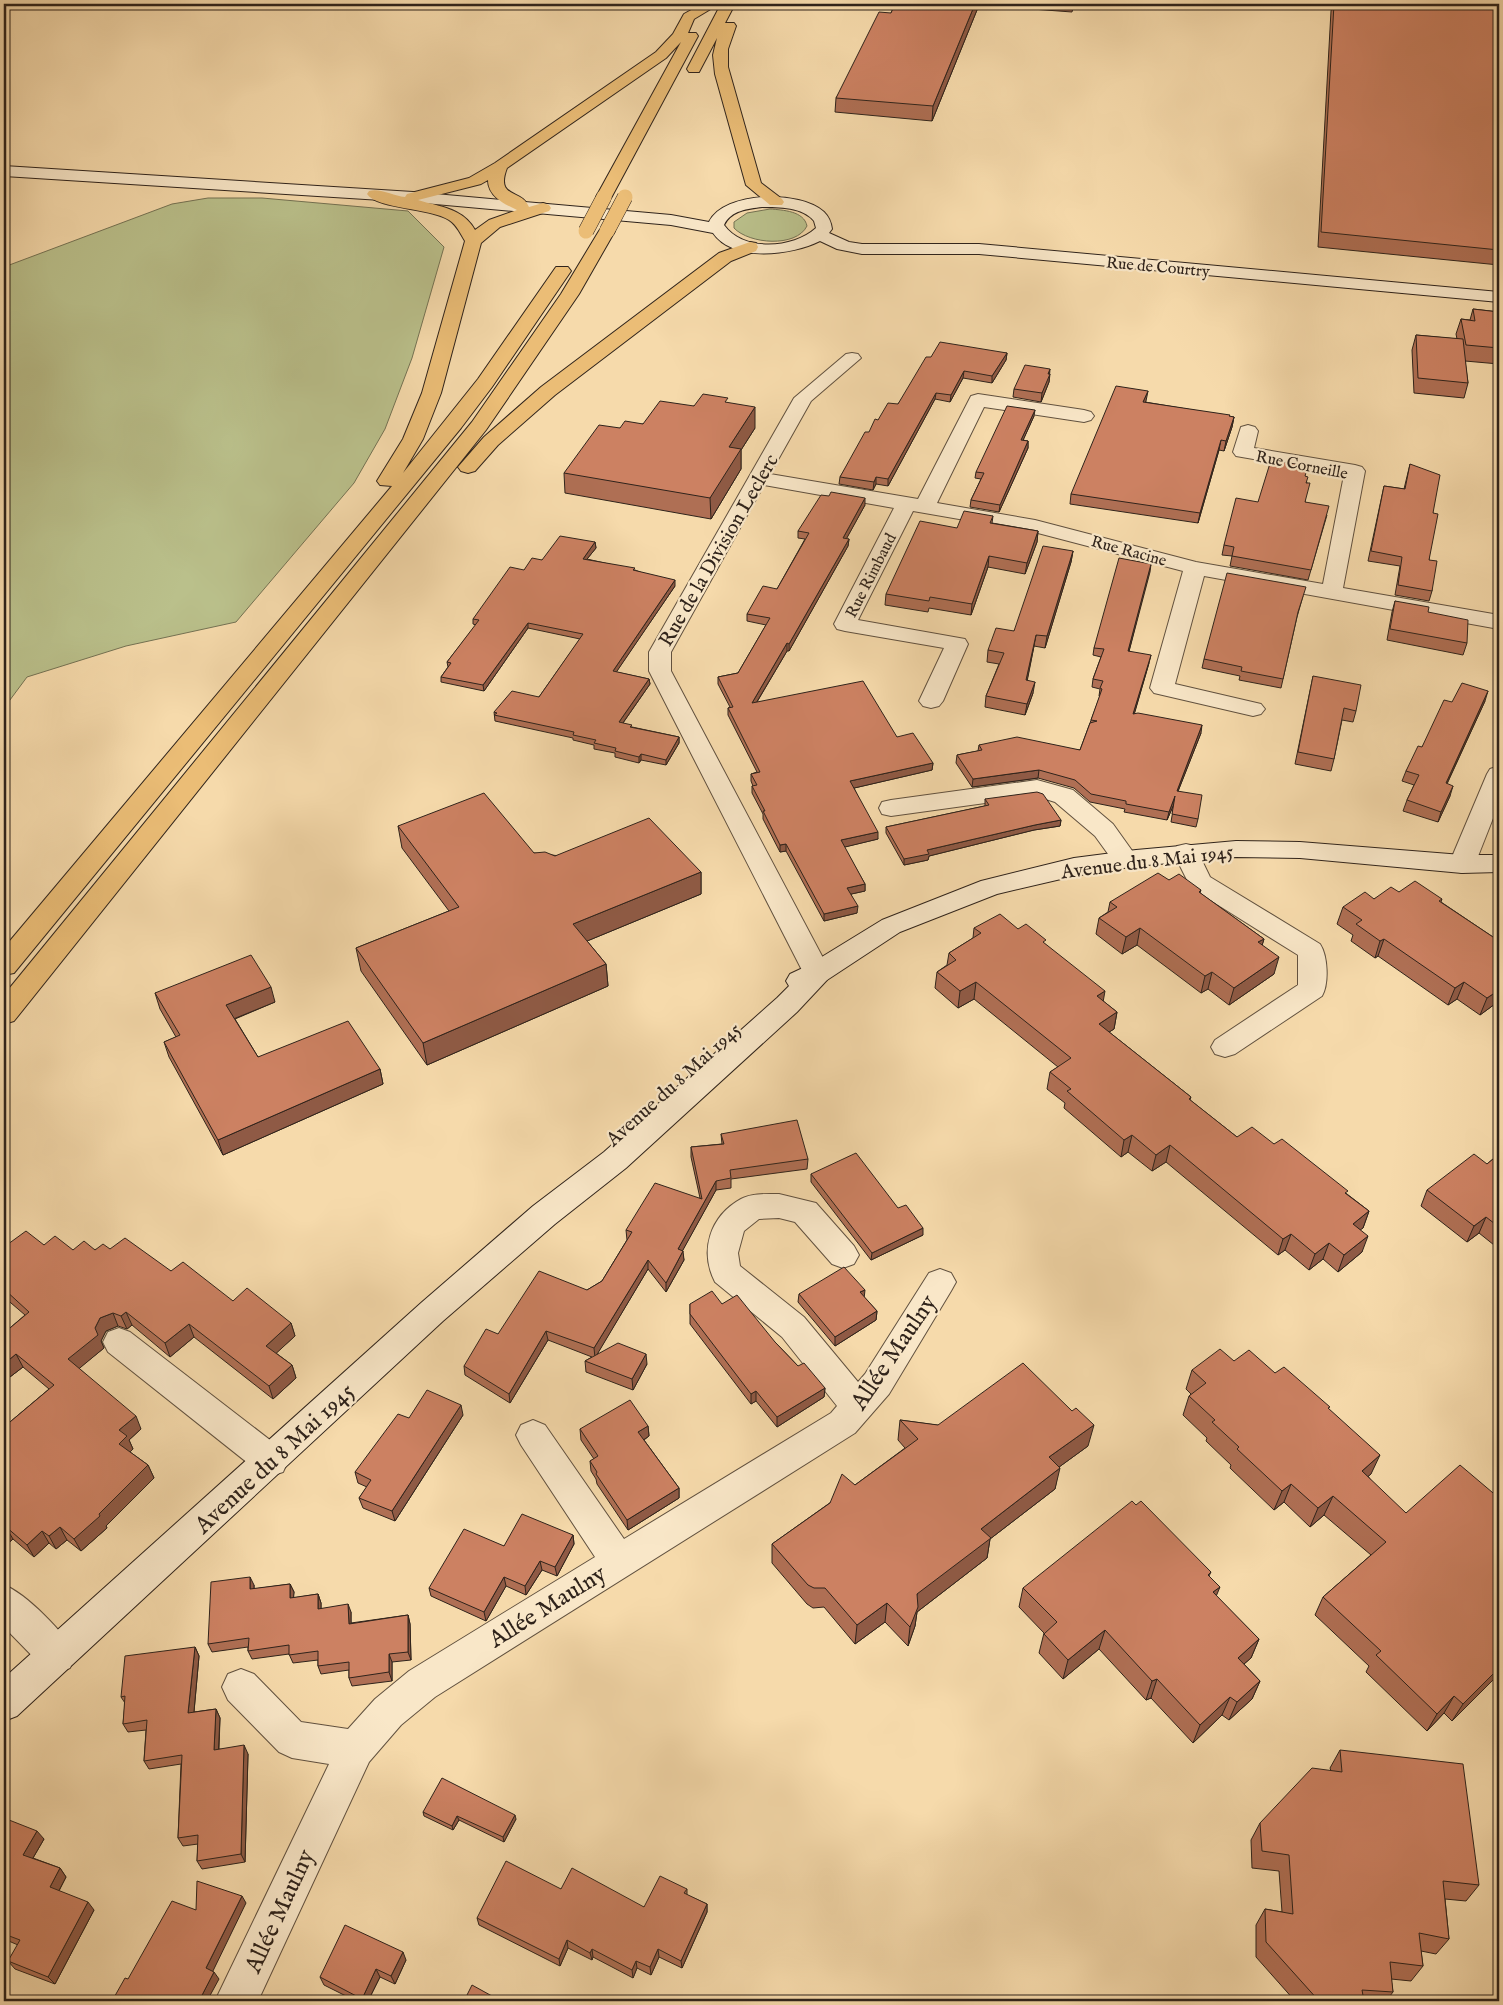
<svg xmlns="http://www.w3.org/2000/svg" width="1503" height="2005" viewBox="0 0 1503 2005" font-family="'IM FELL English',serif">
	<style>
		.green { fill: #bac08b; stroke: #747253 }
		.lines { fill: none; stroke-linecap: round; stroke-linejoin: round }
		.street-casing { stroke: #61513f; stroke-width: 2 }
		.secondary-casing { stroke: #2f231b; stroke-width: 2 }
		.highway-casing { stroke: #2f231b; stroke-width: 2 }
		.street { fill: #f9e7c8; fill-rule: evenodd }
		.secondary { fill: #f9e7c8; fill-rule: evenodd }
		.highway { fill: #ebbd76; fill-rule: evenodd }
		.highway-bridge-casing { stroke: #2f231b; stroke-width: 16; stroke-linecap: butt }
		.highway-bridge { stroke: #ebbd76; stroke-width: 15 }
		.wall { fill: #af6f54; stroke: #2f231b }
		.shaded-wall { fill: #8f5a45; stroke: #2f231b }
		.building { fill: #cc8162; stroke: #2f231b }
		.labels { text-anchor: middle; stroke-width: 4.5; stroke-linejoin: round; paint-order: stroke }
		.far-street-label { font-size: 16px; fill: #2f231b; stroke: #f9e7c8 }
		.street-label { font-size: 20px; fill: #2f231b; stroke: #f9e7c8 }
		.near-street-label { font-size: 24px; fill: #2f231b; stroke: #f9e7c8 }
	</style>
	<rect width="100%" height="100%" fill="#f6daab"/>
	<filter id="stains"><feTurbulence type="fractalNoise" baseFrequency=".004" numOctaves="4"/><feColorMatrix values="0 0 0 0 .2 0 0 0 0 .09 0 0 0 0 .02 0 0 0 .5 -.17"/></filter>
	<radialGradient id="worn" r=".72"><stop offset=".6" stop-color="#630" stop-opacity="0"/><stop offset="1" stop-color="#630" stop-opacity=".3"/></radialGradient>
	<!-- green -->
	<path class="green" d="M208,198H262L408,211L444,247L412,358L385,429L354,483L236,622L126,646L27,677L4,708V267L172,204Z
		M770,209C783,210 804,211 807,226C796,248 749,244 734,228V222L747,213Z"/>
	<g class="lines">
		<!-- street casing -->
		<g class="street-casing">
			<path id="street" d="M852,353L858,354L861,358L811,401L770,474L918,499L971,396L978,394L1084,410L1091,412L1094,416L1091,420L1084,422L984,407L937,503L1035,520L1196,562L1323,584L1344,475L1236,456L1233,452L1241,427L1248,425L1255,427L1258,431L1254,448L1355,465L1362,467L1365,471L1343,588L1499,615V629L1204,576L1175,684L1261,704L1265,709L1261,714L1253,716L1154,693L1150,688L1183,571L1034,532L913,511L858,620L965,639L968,644L943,701L939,706L931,708L923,706L919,701L944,648L845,631L837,629L834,624L894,508L764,485L671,652V671L831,973L827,980L817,983L807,980L649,671V652L794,398L846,354Z
				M1499,766V803L1475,864L1471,870L1462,873L1453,870L1449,864L1487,774L1490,769Z
				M1037,780L1073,790L1113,824L1138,859L1134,865L1125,867L1116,865L1095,836L1055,802L1036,796L891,816L882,814L879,808L882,802L891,800Z
				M1186,844L1195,846L1210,877L1320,944C1328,956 1329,984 1322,996L1235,1054L1225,1057L1215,1054L1211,1047L1215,1040L1298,985V955L1191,888L1173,852L1177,846Z
				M779,1194L816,1203L854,1246L859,1255L854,1264L843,1268L832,1264L795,1222L779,1218L759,1219L744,1231L738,1253L740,1266L804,1317L858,1382L865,1374L929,1273L940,1269L951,1273L956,1282L951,1291L889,1394L855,1433L435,1697L401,1725L369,1762L258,2001H215L329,1764L292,1758L279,1752L228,1700L222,1687L228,1674L241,1669L254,1674L301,1722L348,1729L375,1699L409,1671L595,1557L521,1445L516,1435L521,1425L533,1420L545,1425L624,1539L831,1413L837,1406L782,1337L715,1282C699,1251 710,1216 741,1199C752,1193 767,1194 779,1194Z
				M119,1328L130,1332L283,1450L288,1461L283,1472L271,1476L259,1472L108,1352L103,1342L108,1332Z
				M4,1585C25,1593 67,1634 75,1655L70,1668L57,1673L44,1668L4,1627Z"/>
		</g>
		<!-- secondary casing -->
		<g class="secondary-casing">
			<path id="secondary" d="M4,166L413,192L671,215L709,222C724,191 801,190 824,212C829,217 831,222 832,229L829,233L849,242L862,244H979L1499,292V302L979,254H862L837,249L820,241C792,255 734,263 713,233L671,225L413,202L4,176ZM762,207C779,207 803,207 814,221L816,228C793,249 743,252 724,225C731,210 748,209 762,207Z
				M1236,841L1300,842L1462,855H1499V872L1462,873L1300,858L1236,857L1136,866L1074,876L997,894L900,932L827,980L797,1012L626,1168L555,1224L443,1321L17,1716L4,1721V1678L421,1303L533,1206L604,1152L777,998L789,986L786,981L790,974L807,966L882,920L981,881L1074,858L1136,850Z"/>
		</g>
		<!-- highway casing -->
		<g class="highway-casing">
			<path id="highway" d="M702,4H710L714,7L694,19L688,33H696L698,36L610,200H598L596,197L681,42L666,58L507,168C495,199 522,189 529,207L543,203L549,205L551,208L549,211L500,227L481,243L441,393L423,439L403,473L478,379L556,267H568L571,271L492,387L461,428L14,973L4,975V948L392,486L380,485L377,481L403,439L422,393L465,241C460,233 457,225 449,220C431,208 377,209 367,194L369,191C381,188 393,196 405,197L407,194L469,178L495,163L656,52L673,34L684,14ZM488,180C488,196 504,204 517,210L489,220L475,230C463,208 440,207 418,200L481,184Z
				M721,4H735L725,23H734L736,26L728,49V67L761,183L782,199L784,202L782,205H770L746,185L715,74L713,55L717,38L699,72H689L687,69Z
				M607,226L613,228L615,231L579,294L486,430L14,1021L4,1024V995L472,422L561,294L599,231L601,228Z
				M750,242L756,243L758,247L756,251L731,261L555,395L498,445L475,471L468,473L461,471L458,467L484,437L541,387L719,253Z"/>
		</g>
		<!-- street -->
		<use href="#street" class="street"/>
		<!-- secondary -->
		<use href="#secondary" class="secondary"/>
		<!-- highway -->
		<use href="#highway" class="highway"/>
		<!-- highway-bridge casing -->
		<g class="highway-bridge-casing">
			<path id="highway-bridge" d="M586,231L604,197
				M607,231L625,197"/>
		</g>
		<!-- highway-bridge -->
		<use href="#highway-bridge" class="highway-bridge"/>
	</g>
	<!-- wall -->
	<path class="wall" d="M895,4H1074L1072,12L979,5L932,121L835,112L836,98L891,13Z
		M1333,4H1499V265L1318,247L1331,11Z
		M1473,309L1499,312V364L1465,361L1468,383L1464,398L1414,393L1412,350L1416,335L1457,339L1456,334L1461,319L1470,320Z
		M1007,353L1006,360L992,383L963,378L950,402L935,399L888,486L876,484L873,490L839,484L840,477L878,420L898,404L931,357Z
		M1050,374L1049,382L1041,402L1013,397L1014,389Z
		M1146,401L1145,402L1234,417L1232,427L1224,451L1219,450L1198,523L1070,504L1071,494Z
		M728,403L755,428L741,450V469L711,519L565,493L564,473L620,428L643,424L694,406Z
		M1034,416L1023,440L1028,441V448L999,512L970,507L971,500L981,479L975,478L976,472Z
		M1410,464L1433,513L1429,560L1432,591L1429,601L1395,595L1400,566L1368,561L1384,486L1404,489Z
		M1305,476L1307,483L1305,502L1327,515L1308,580L1230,566L1232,556L1222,555L1224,545L1258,502Z
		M865,505L846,539H849L848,546L789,651H787L757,702L897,737L933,763L932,770L854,788L878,839L844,847L865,884V891L851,894L857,913L824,921L786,851L780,852L763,819V814L752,793V786H753L751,781V774L757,772L728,715V708L730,707L718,684V677L738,673L766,625L747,621V614L777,589L805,539L798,538V531Z
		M993,516L992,523L1038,531L1037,542L1025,574L988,567L971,615L929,608L928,612L885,605L886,594L957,528Z
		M595,542L596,548L587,559L635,570L675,586L616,672L649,679L650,684L623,723L632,727L679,737V743L666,765L641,760L639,763L615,757V753L594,749V745L573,740V738L495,721L494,712L539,697L580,639L528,628L484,691L441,682V677L448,667L447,662L476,625L473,624V619L524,570L542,560Z
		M1073,551L1071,562L1045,648L1034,646L1027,680L1033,693L1025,715L985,707L986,696L999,664L987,662L988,650L1014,631Z
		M1151,564L1129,651L1149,663L1134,714L1201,733L1178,791L1198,819L1196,827L1171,822L1174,804L1167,820L1124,812L1125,809L1090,802L1074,788L1038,778L972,787L956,763L957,755L978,751L979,745L1080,750L1100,696H1099L1100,689L1092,687L1093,679L1101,657L1093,655L1094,648Z
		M1303,596L1297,617L1281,688L1239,680L1240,676L1202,668L1204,659Z
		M1395,601L1428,612L1467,643L1463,655L1387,640L1392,612Z
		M1313,676L1356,711L1353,722L1342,720L1334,759L1331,771L1295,764Z
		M1485,701L1447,784L1450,796L1438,822L1403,811L1407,800L1414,785L1402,781L1406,771L1452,702Z
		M985,799L1061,820L1060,826L1034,830L929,856L928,860L904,865L886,833V827L985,806Z
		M398,826L534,853L701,872V894L587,941L606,964L608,986L427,1065L361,971L356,948L449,911L402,848Z
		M1169,880L1201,890L1200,893L1264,939L1262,945L1274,974L1229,1005L1208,989L1201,993L1137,945L1122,954L1096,934L1099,918L1108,912L1110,902Z
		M1399,892L1442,899L1441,902L1499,941V1001L1480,1015L1457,999L1448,1005L1378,956L1375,958L1351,941L1353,935L1337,924L1343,907Z
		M974,928L1018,929L1045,944L1103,1001L1117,1012L1114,1029L1109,1032L1191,1097L1190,1100L1237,1137L1274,1144L1347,1194L1369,1211L1363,1228L1360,1229L1362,1252L1338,1272L1323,1259L1309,1270L1285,1250L1278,1255L1166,1162L1152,1171L1128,1152L1121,1157L1064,1108L1065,1103L1047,1089L1050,1072L1058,1067L974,999L958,1008L935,988L937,972L947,965L949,953L973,938Z
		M155,993L275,1002L235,1019L258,1057L380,1069L383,1084L223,1155L169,1057L164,1042L176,1037L160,1009Z
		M721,1134L808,1159L807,1169L731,1179V1188L716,1190L682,1251L684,1260L666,1292L648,1269L597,1354L647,1364L633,1390L586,1372L585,1361L592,1357L548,1340L510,1403L465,1375L464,1366L498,1334L587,1290L602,1281L627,1240L626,1230L700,1198L691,1157V1147L722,1144Z
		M1499,1154V1249L1479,1233L1467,1242L1421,1206L1427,1190L1487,1164Z
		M811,1174L898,1208L923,1235L871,1260L811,1182Z
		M44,1245L73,1250L110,1249L171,1271L233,1301L291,1323L295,1336L276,1353L292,1365L296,1378L273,1399L194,1337L170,1357L132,1325L127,1329L118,1326L106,1331L101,1341L104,1348L79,1368L141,1429L129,1440L133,1449L130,1452L148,1465L154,1478L106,1526L107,1528L81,1551L67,1540L56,1549L49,1543L34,1557L13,1539L4,1547V1427L49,1389L23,1367L6,1380L4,1378V1333L25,1315L4,1297V1247Z
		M799,1294L864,1297L877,1311L876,1320L835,1346L798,1302Z
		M690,1304L775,1342L798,1366L825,1388L824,1397L777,1427L756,1401L751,1404L690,1324Z
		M1234,1361L1275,1373L1329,1409L1371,1474L1368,1476L1499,1674L1452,1721L1444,1713L1427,1731L1366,1672L1369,1666L1315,1615L1323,1597L1371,1555L1324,1515L1310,1527L1284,1502L1274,1510L1230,1468L1231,1465L1206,1441L1207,1438L1183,1415L1189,1396L1191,1394L1186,1389L1192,1370Z
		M463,1415L395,1521L363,1508L359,1498L367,1487L358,1483L355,1472L409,1418Z
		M900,1420L1088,1446L1059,1467L1055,1489L990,1539L987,1558L917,1612L915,1626L908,1646L885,1622L855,1644L824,1607L813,1608L807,1604L772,1563V1544L855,1485L905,1448L898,1440Z
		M648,1426L649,1436L644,1440L679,1488V1498L628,1530L597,1484L596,1479L591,1471L590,1461L594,1459L581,1440L580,1429Z
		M573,1535L574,1544L557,1576L542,1570L526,1595L506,1586L486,1621L431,1596L429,1588L504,1546Z
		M1211,1572L1209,1576L1216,1596L1259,1639L1251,1658L1244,1664L1260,1681L1252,1699L1229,1720L1222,1715L1193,1743L1151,1698L1146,1700L1099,1649L1063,1679L1039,1653L1044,1633L1019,1607L1023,1588Z
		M290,1584L294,1592L293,1598L318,1594L321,1603V1609L351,1612V1623L408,1615L410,1624L411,1660L392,1662V1681L352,1686L349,1678V1670L321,1674L318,1666V1660L293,1663L289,1654L252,1659L248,1651V1647L212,1652L208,1644L254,1585V1589Z
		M195,1647L199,1656L194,1712L216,1709L220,1718L219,1749L248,1754L245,1862L202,1869L197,1861L198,1844L183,1846L178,1838L181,1764L149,1769L144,1761L146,1730L128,1732L123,1724L125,1703L121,1697Z
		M1340,1750L1479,1885L1466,1901L1445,1899L1449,1939L1436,1954L1421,1951L1423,1966L1411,1981L1391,1979L1393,1992L1386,2001H1295L1256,1957V1925L1265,1909L1282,1912L1279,1871L1252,1868L1251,1840L1260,1823L1331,1771L1330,1768Z
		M423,1812L516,1819L504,1842L459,1820L453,1830L424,1816Z
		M4,1818L44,1839L33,1858L60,1868L66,1877L59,1891L94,1910L55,1984L15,1969L8,1961L18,1945L4,1939Z
		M561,1889L644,1907L687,1889V1895L707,1904V1912L682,1968L659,1957L651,1975L637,1968L633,1978L593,1957L592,1960L568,1948L560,1966L479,1925L477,1918Z
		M406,1960L395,1984L380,1977L368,2001H356L324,1985L320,1977Z"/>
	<!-- shaded-wall -->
	<path class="shaded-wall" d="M975,4H979V5L932,121L933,106Z
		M1007,353L1006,360L992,383V376Z
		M1050,369L1049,382L1041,402L1042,393Z
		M964,371L963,378L950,402L951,395Z
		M1148,391L1146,401L1142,412L1143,402Z
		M936,393L935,399L888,486V479Z
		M755,407V428L741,450V469L711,519L710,498L729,447Z
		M1035,410L1034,416L1020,447L1021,440Z
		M1234,417L1232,427L1224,451L1226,441Z
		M1221,440L1219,450L1198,523L1200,513Z
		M1028,441V448L999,512L1000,505Z
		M876,477V484L873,490L874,482Z
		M865,498V505L843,545V538Z
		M1038,531L1037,542L1025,574L1027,563Z
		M849,539L848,546L789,651V644Z
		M595,542L596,548L583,564V559Z
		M1073,551L1071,562L1045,648L1047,636Z
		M989,556L988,567L971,615L972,604Z
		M1151,564L1150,572L1127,659L1128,651Z
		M675,580V586L613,677V671Z
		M528,623V628L484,691L483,685Z
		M1036,635L1034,646L1025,692L1026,680Z
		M787,643V651L752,710V703Z
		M1151,655L1149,663L1132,722L1133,714Z
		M649,679L650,684L620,727L619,722Z
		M1035,682L1033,693L1025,715L1027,704Z
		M1488,691L1485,701L1442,794L1446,783Z
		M1202,725L1201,733L1175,799L1177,791Z
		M679,737V743L666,765V760Z
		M641,754V760L639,763V757Z
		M933,763L932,770L850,789V781Z
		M1039,770L1038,778L972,787L973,779Z
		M1453,786L1450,796L1438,822L1441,812Z
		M1175,796L1174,804L1167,820L1169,812Z
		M1061,820L1060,826L1034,830L929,856L928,860L904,865V859L927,850L1035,825Z
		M878,832V839L841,848V840Z
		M786,844V851L780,852V845Z
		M701,872V894L575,946L573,924Z
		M865,884V891L847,895V888Z
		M858,906L857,913L824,921V914Z
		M1140,928L1137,945L1122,954L1126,937Z
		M1264,939L1259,956L1258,942Z
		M1384,939L1378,956L1375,958L1380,941Z
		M1279,957L1274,974L1229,1005L1234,988Z
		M606,964L608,986L427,1065L423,1043Z
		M1212,972L1208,989L1201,993L1205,976Z
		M976,982L974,999L958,1008L960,991Z
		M1464,982L1457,999L1448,1005L1455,988Z
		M271,987L275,1002L231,1020L226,1005Z
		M1499,990V1001L1480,1015L1487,998Z
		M1105,991L1102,1008L1097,996Z
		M1117,1012L1114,1029L1095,1041L1099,1024Z
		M380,1069L383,1084L223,1155L218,1140Z
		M1132,1135L1128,1152L1121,1157L1124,1140Z
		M1170,1145L1166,1162L1152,1171L1156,1155Z
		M716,1181V1190L678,1259V1249Z
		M1369,1211L1363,1228L1347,1240L1353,1224Z
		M1486,1217L1479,1233L1467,1242L1474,1226Z
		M923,1228V1235L871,1260L872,1253Z
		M1291,1234L1285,1250L1278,1255L1283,1239Z
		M1368,1236L1362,1252L1338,1272L1344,1255Z
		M1329,1243L1323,1259L1309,1270L1315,1254Z
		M683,1251L684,1260L666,1292V1283Z
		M648,1260V1269L595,1358L594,1348Z
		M865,1290L864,1299L860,1292Z
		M877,1311L876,1320L835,1346V1337Z
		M126,1312L132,1325L127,1329L121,1316Z
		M113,1313L118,1326L106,1331L101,1341L104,1348L75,1372L68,1359L95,1328L100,1318Z
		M291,1323L295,1336L270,1359L266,1346Z
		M189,1324L194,1337L170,1357L165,1343Z
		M546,1331L548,1340L510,1403L509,1394Z
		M16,1354L23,1367L6,1380L4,1376V1364Z
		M646,1354L647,1364L633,1390L632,1379Z
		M292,1365L296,1378L273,1399L269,1386Z
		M825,1388L824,1397L777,1427V1417Z
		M756,1391V1401L751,1404V1394Z
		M461,1405L463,1415L395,1521L392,1511Z
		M136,1416L141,1429L129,1440L133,1449L125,1457L119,1444V1430Z
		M1094,1425L1088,1446L1044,1478L1049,1457Z
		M648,1426L649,1436L639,1443L638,1432Z
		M1380,1455L1371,1474L1353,1489L1362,1471Z
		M148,1465L154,1478L106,1526L107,1528L81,1551L74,1539Z
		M1060,1468L1055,1489L990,1539L987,1558L917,1612L915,1626L908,1646L910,1627L917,1594L981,1529Z
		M1291,1484L1284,1502L1274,1510L1282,1491Z
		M679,1488V1498L628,1530L627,1520Z
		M1333,1496L1324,1515L1310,1527L1318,1508Z
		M5,1526L13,1539L4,1547V1528Z
		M60,1527L67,1540L56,1549L49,1536Z
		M42,1531L49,1543L34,1557L27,1545Z
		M573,1535L574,1544L557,1576L555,1567Z
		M540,1561L542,1570L526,1595L525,1586Z
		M250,1577L254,1585V1598L250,1589Z
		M504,1577L506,1586L486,1621L484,1612Z
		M290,1584L294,1592L293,1607L290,1598Z
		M1220,1587L1212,1606L1213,1592Z
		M318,1594L321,1603V1618L318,1609Z
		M887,1603L885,1622L855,1644L857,1625Z
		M348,1604L351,1612V1632L349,1624Z
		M408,1615L410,1624L411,1660L408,1652Z
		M4,1629L7,1635L4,1638Z
		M1105,1630L1099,1649L1063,1679L1068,1660Z
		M1259,1639L1251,1658L1230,1676L1238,1658Z
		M195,1647L199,1656L193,1722L188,1713Z
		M389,1654L392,1662V1681L389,1672Z
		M1499,1668V1674L1452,1721L1463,1704Z
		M1157,1679L1151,1698L1146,1700L1152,1681Z
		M1260,1681L1252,1699L1229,1720L1237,1702Z
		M1454,1696L1444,1713L1427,1731L1437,1714Z
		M1230,1697L1222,1715L1193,1743L1200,1725Z
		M216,1709L220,1718L218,1758L214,1750Z
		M244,1745L248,1754L245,1862L241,1854Z
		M515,1815L516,1819L504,1842L503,1837Z
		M457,1816L459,1820L453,1830L452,1826Z
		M37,1831L44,1839L30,1863L23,1855Z
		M60,1868L66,1877L56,1896L50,1887Z
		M242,1896L246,1903L211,1975L206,1968Z
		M88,1902L94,1910L55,1984L48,1977Z
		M707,1904V1912L682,1968L681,1961Z
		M567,1940L568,1948L560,1966L559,1959Z
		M592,1949L593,1957L592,1960L590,1953Z
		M658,1949L659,1957L651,1975L650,1967Z
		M403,1952L406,1960L395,1984L391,1976Z
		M636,1961L637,1968L633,1978L632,1970Z
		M376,1969L380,1977L368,2001H363L362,1999Z
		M214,1972L219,1979L207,2001H199Z"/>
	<!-- building -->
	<path class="building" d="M895,4H975L933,106L836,98L879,12L891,13Z
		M1334,4H1499V250L1321,232Z
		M1473,309L1499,312V348L1466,345L1461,319L1475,321Z
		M1416,335L1463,339L1468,383L1418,378Z
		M940,342L1007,353L992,376L964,371L951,395L936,393L888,479L876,477L874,482L840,477L865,432H869L875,419L878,420L888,403L898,404L926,357H931Z
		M1025,365L1050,369L1048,374H1050L1042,393L1014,389Z
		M1116,386L1148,391L1143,402L1230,415L1229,416L1234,417L1226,441L1221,440L1200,513L1071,494Z
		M703,394L728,398L725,402L755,407L729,447L741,449L710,498L564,473L599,425L620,428L625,421L643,424L660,401L694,406Z
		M1007,406L1035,410L1021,440L1028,441L1000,505L971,500L984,473L976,472Z
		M1271,460L1308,466L1305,476L1308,477L1306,483H1310L1305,502L1329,506L1311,570L1232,556L1234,547L1224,545L1236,498L1258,502Z
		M1410,464L1440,475L1433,513L1438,514L1429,560L1437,561L1432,591L1398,585L1402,557L1371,551L1384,486L1405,489Z
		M831,492L865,498L843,538L849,539L789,644L787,643L752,703L863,681L897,737L913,733L933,763L850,781L878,832L841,840L865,884L847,888L858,906L824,914L786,844L780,845L763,811H765L752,786L757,785L751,774L760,772L728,708L733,707L718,677L738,673L770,618L747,614L763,586L777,589L809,533L798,531L821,495L829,496Z
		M964,511L993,516L990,523L1038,531L1027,563L989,556L972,604L930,597L929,601L886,594L920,521L957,528Z
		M560,536L595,542L583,559L635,568L633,570L675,580L613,671L649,679L619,722L632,725L630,727L679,737L666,760L641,754L639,757L615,751L616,748L594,743L596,740L573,735L574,732L494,715L497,713L494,712L512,691L539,697L583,634L528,623L483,685L441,677L451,663L447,662L479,620L473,619L510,567L524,570L532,558L542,560Z
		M1043,546L1073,551L1047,636L1036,635L1026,680L1035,682L1027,704L986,696L1004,653L988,650L996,628L1014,631Z
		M1119,558L1151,564L1128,651L1151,655L1133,714L1138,713L1202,725L1177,791L1202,795L1198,819L1172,814L1175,796L1169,812L1126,804V801L1091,794L1075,780L1039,770L973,779L957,755L982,750L979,745L1017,737L1080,750L1090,723L1097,721L1091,720L1102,689L1100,688L1103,681L1093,679L1104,649L1094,648Z
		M1227,573L1306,587L1298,612L1283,679L1241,671L1242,667L1204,659Z
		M1395,601L1429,607L1428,612L1468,620L1467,643L1390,629Z
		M1313,676L1361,685L1356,711L1344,708L1334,759L1298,752Z
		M1462,683L1488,691L1446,783L1453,786L1441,812L1407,800L1419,775L1406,771L1418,746L1422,747L1444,700L1452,702Z
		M1037,792L1043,794L1061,820L1035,825L927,850L929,854L904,859L886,827L989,805L985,799Z
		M484,793L534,853L545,852L555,856L649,818L701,872L573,924L606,964L423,1043L356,948L459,907L398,826Z
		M1158,873L1169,880L1179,874L1201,890L1199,892L1264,939L1258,942L1279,957L1234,988L1212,972L1205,976L1140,928L1126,937L1099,918L1117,907L1110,902Z
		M1415,881L1442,899L1439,901L1499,941V990L1487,998L1464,982L1455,988L1384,939L1380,941L1356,924L1362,920L1343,907L1365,892L1374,899L1391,887L1399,892Z
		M1000,914L1018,929L1026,924L1046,940L1043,942L1105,991L1097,996L1117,1012L1099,1024L1191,1097L1189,1099L1237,1137L1252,1127L1274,1144L1282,1139L1348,1191L1345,1193L1369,1211L1353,1224L1368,1236L1344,1255L1329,1243L1315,1254L1291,1234L1283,1239L1170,1145L1156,1155L1132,1135L1124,1140L1067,1091L1071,1089L1050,1072L1071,1058L976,982L960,991L937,972L956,960L949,953L981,933L974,928Z
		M251,955L271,987L226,1005L258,1057L348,1021L380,1069L218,1140L164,1042L180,1035L155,993Z
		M797,1120L808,1159L730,1170L731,1178L716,1181L678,1249L683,1251L666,1283L648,1260L594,1348L546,1331L509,1394L464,1366L486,1329L498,1334L539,1271L587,1290L602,1281L632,1232L626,1230L655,1183L702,1199L691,1147L724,1144L721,1134Z
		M856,1153L898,1208L906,1205L923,1228L872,1253L811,1174Z
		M1474,1154L1487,1164L1499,1154V1227L1486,1217L1474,1226L1427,1190Z
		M26,1231L44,1245L55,1236L73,1250L84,1241L95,1250L103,1244L110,1249L125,1238L171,1271L183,1262L233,1301L247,1288L291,1323L266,1346L292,1365L269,1386L189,1324L165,1343L126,1312L121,1316L113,1313L100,1318L95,1328L98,1335L68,1359L136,1416L119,1430L127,1436L119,1444L148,1465L99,1514L100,1516L74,1539L60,1527L49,1536L42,1531L27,1545L5,1526L4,1528V1427L54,1385L16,1354L4,1364V1333L29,1312L4,1289V1247Z
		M844,1267L865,1290L860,1292L877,1311L835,1337L799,1294Z
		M712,1291L722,1304L737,1295L775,1342L798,1366L804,1363L825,1388L777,1417L756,1391L751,1394L690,1314V1304Z
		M618,1343L646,1354L632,1379L585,1361Z
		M1220,1349L1234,1361L1249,1350L1275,1373L1284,1367L1330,1407L1328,1408L1380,1455L1362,1471L1406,1513L1460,1465L1499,1498V1668L1463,1704L1454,1696L1437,1714L1376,1655L1381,1651L1323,1597L1386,1542L1333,1496L1318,1508L1291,1484L1282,1491L1237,1449L1239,1447L1212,1422L1215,1420L1189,1396L1206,1383L1192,1370Z
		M1023,1363L1072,1411L1076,1408L1094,1425L1049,1457L1060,1468L981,1529L991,1538L917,1594L918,1607L910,1627L887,1603L857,1625L825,1588H814L808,1585L772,1544L830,1503L842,1474L855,1485L918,1439L900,1420L938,1425Z
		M427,1390L461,1405L392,1511L359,1498L371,1480L355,1472L398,1414L409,1418Z
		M630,1400L648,1426L638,1432L679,1488L627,1520L596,1474L597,1472L590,1461L598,1456L580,1429Z
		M1132,1501L1136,1505L1141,1501L1211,1572L1208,1575L1220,1587L1213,1592L1259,1639L1238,1658L1260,1681L1237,1702L1230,1697L1200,1725L1157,1679L1152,1681L1105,1630L1068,1660L1044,1634L1057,1622L1023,1588Z
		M522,1514L573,1535L555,1567L540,1561L525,1586L504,1577L484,1612L429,1588L464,1529L504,1546Z
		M250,1577V1589L290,1584V1598L318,1594V1609L348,1604L349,1624L408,1615V1652L389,1654V1672L349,1678V1662L318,1666V1651L289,1655V1645L248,1651L249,1638L208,1644L211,1582Z
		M195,1647L188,1713L216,1709L214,1750L244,1745L241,1854L197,1861L198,1835L178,1838L182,1755L144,1761L147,1720L123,1724L125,1696L121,1697L125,1656Z
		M1340,1750L1463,1764L1479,1885L1443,1881L1449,1939L1419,1933L1423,1966L1390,1962L1393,1992L1362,1990L1364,2001H1319L1266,1942L1265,1909L1293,1914L1289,1855L1262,1851L1260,1823L1312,1768L1342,1772Z
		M442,1778L515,1815L503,1837L457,1816L452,1826L423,1812Z
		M4,1818L37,1831L23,1855L60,1868L50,1887L88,1902L48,1977L8,1961L20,1940L4,1934Z
		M506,1861L561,1889L572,1868L644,1907L660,1876L687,1889L684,1893L707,1904L681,1961L658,1949L650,1967L636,1961L632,1970L592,1949L590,1953L567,1940L559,1959L477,1918Z
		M197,1881L242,1896L206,1968L214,1972L199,2001H112L125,1978L128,1979L172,1901L196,1910Z
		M345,1925L403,1952L391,1976L376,1969L362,1999L320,1977Z
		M472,1985L501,2001H464Z"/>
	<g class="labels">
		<!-- far-street labels -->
		<g class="far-street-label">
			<text transform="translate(1158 266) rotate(5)" y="6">Rue de Courtry</text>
			<text transform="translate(1302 464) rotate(11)" y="6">Rue Corneille</text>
			<text transform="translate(1129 550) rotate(15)" y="6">Rue Racine</text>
			<text transform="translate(870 575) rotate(-63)" y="6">Rue Rimbaud</text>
		</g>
		<!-- street labels -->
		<g class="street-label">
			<text transform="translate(718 550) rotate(-60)" y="7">Rue de la Division Leclerc</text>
			<text transform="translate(1147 861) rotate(-7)" y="7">Avenue du 8 Mai 1945</text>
			<text transform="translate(673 1084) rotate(-42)" y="7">Avenue du 8 Mai 1945</text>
		</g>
		<!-- near-street labels -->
		<g class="near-street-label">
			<text transform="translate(893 1352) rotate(-56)" y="8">Allée Maulny</text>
			<text transform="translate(274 1458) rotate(-43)" y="8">Avenue du 8 Mai 1945</text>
			<text transform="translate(547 1606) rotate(-32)" y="8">Allée Maulny</text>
			<text transform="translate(279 1911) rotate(-65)" y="8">Allée Maulny</text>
		</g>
	</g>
	<!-- margin -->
	<rect width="1503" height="2005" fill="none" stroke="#f6daab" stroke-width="20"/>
	<rect x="5" y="5" width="1493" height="1995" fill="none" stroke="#2f231b" stroke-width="2.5"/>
	<rect x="10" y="10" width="1483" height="1985" fill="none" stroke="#2f231b"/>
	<rect width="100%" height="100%" filter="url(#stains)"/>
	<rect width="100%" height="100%" fill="url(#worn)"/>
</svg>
